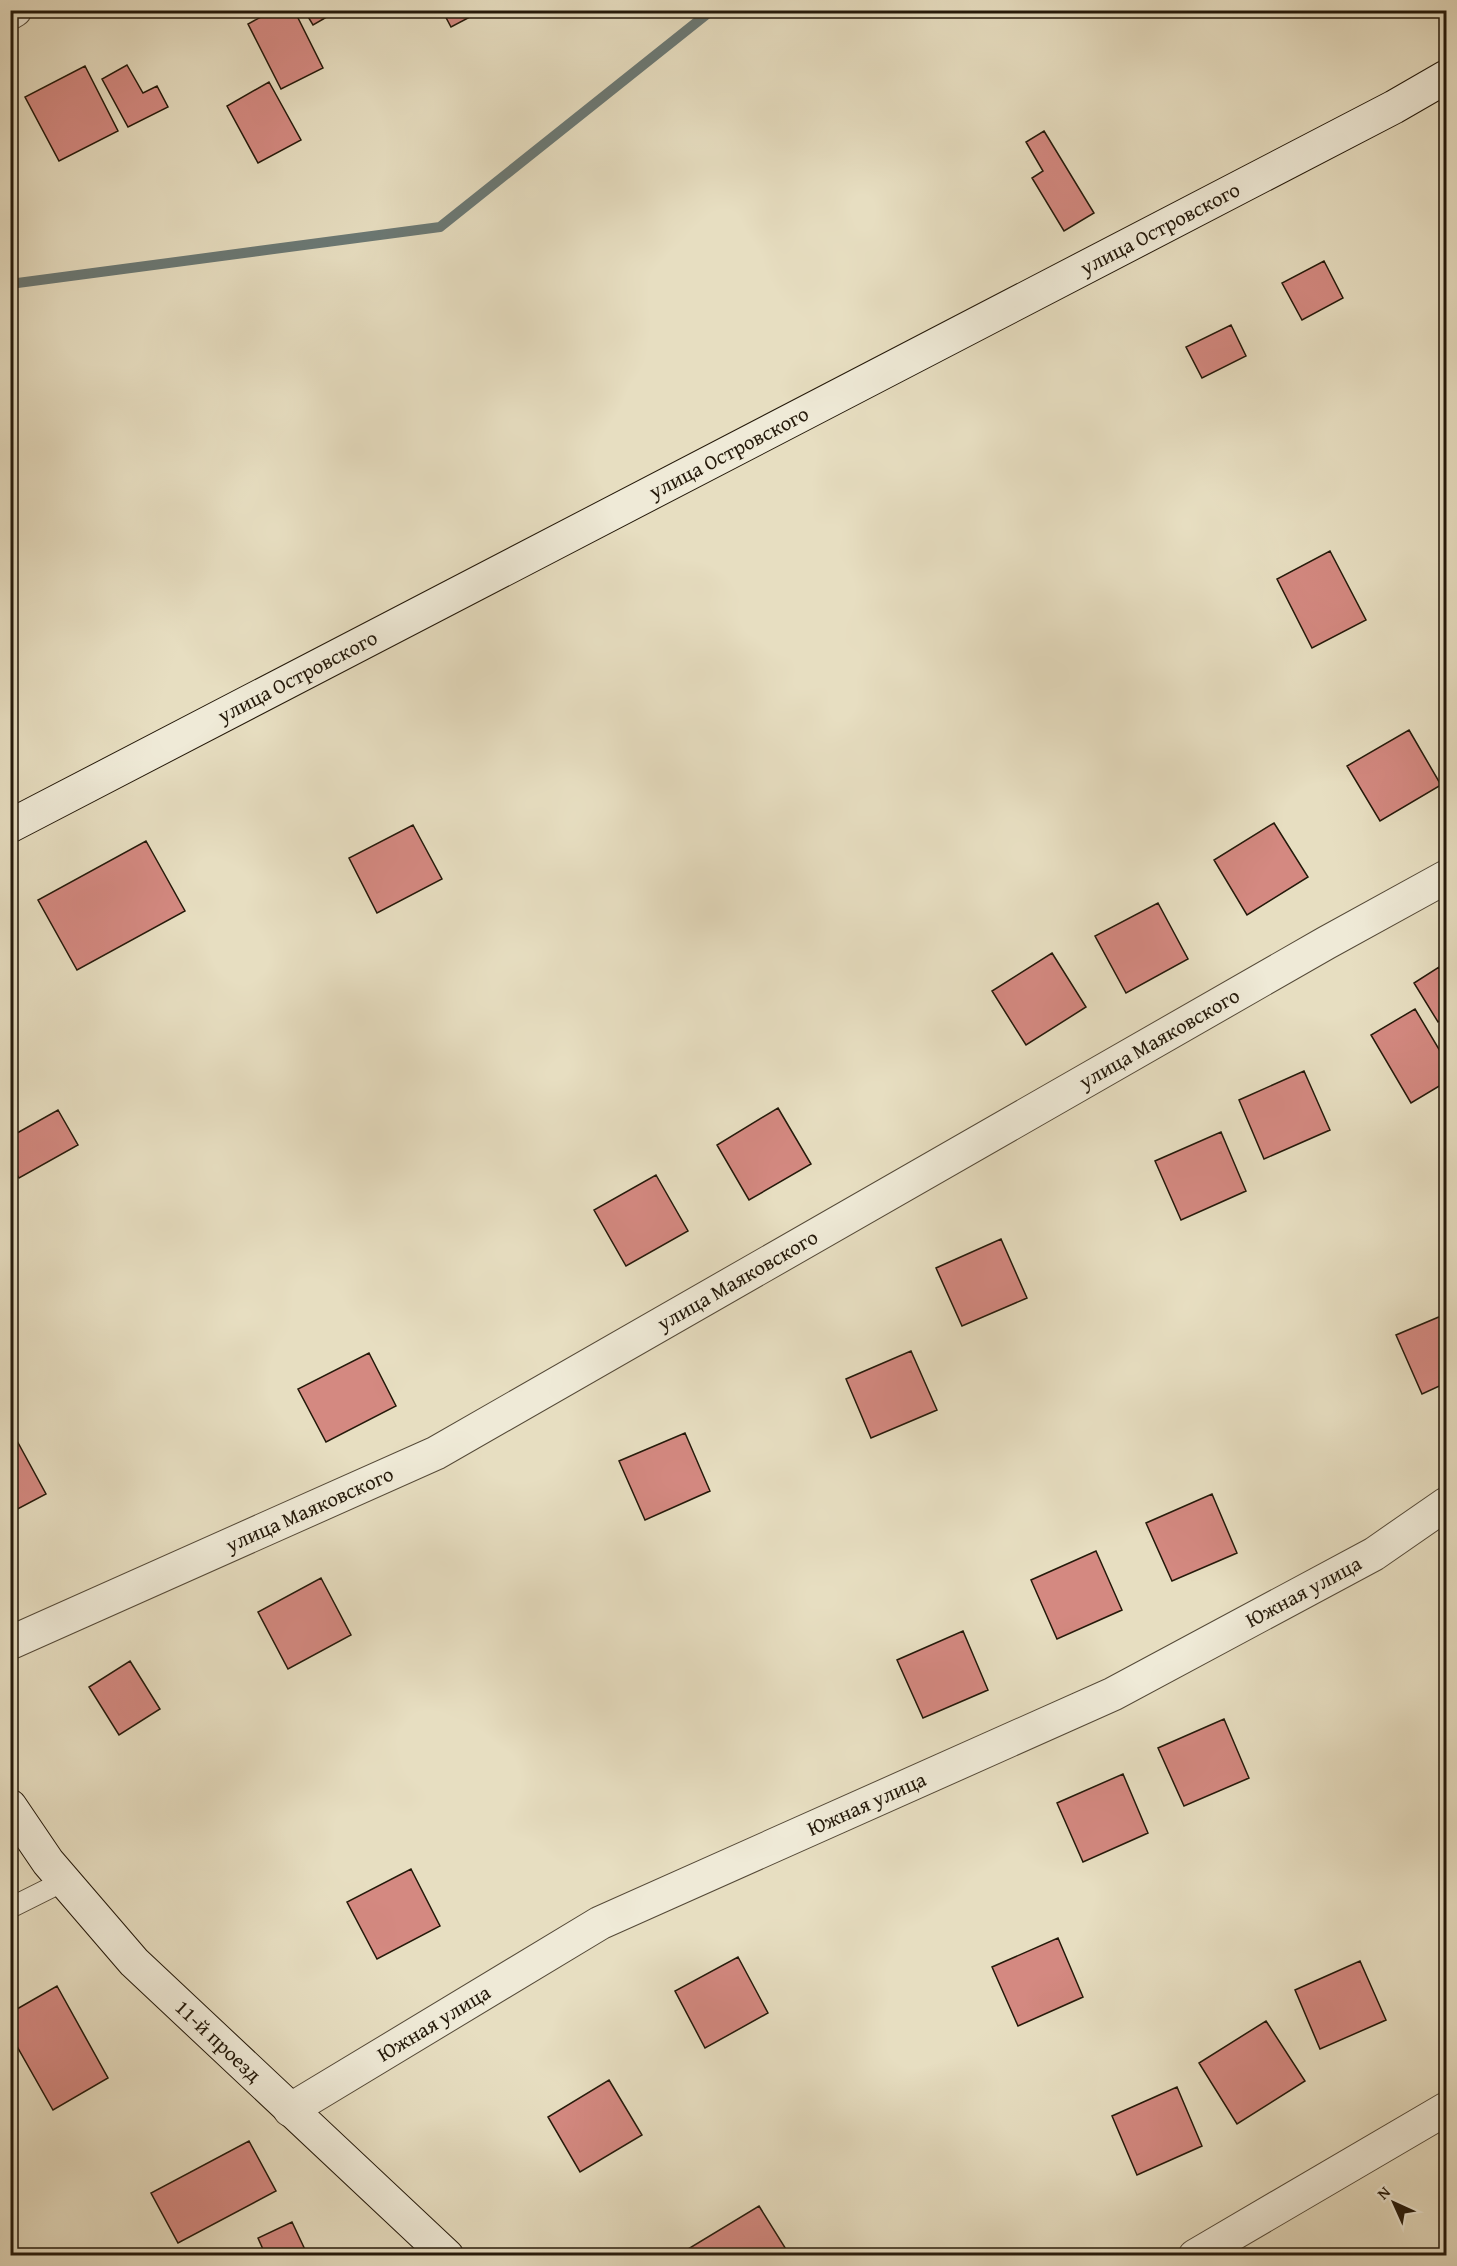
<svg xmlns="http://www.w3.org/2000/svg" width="1457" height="2266" viewBox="0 0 1457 2266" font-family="'Gentium Book Plus',serif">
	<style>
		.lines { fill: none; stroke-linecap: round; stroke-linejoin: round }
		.stream { stroke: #6b7975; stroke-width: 10 }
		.building { fill: #d48981; stroke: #24190a; stroke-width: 1.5 }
		.lane-casing { stroke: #554a38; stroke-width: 22 }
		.street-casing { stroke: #554a38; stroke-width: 35 }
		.secondary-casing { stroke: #24190a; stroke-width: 35 }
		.lane { stroke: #efead7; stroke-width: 20 }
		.street { stroke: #efead7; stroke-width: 33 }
		.secondary { stroke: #efead7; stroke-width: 33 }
		.labels { text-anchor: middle; stroke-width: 4.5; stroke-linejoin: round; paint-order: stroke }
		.street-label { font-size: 21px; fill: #24190a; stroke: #efead7 }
	</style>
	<rect width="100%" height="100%" fill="#e7dec1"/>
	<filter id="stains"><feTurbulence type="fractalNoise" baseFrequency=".00333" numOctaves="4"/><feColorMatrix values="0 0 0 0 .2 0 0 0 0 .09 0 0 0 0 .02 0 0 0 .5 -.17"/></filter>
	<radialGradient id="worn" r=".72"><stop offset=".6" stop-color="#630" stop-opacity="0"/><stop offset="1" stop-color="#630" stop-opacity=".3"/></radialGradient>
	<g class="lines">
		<!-- stream -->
		<path class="stream" d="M10,284L440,227L712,10"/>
	</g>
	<!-- building -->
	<path class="building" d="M274,10H294L323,68L281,89L248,24Z
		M304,10H339L313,25Z
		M442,10H469L472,16L451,27Z
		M127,65L143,93L157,86L168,107L128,127L102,79Z
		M85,66L118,131L59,161L25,97Z
		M269,82L301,140L258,163L227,106Z
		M1044,131L1094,213L1064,231L1032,178L1043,171L1026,142Z
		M1324,261L1343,298L1302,320L1282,283Z
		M1231,325L1246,356L1202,378L1186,347Z
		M1330,551L1366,620L1312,648L1277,579Z
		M1409,730L1441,785L1380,821L1347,766Z
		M1274,823L1308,877L1247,915L1214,860Z
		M413,825L442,879L377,913L349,858Z
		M146,841L185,911L77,970L38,900Z
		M1158,903L1188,959L1126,993L1095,936Z
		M1052,953L1086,1007L1026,1045L992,991Z
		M1439,967L1446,979V1016L1438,1022L1414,983Z
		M1415,1009L1446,1061V1082L1411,1103L1371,1035Z
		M1304,1071L1330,1130L1264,1159L1239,1100Z
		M778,1108L811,1164L749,1200L717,1145Z
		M58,1110L78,1145L19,1178L10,1162V1137Z
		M1221,1132L1246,1191L1181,1220L1155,1161Z
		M656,1175L688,1231L626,1266L594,1210Z
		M1001,1239L1027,1298L962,1326L936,1268Z
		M1446,1314V1383L1422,1394L1396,1335Z
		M911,1351L937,1410L871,1438L846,1379Z
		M369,1353L396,1406L326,1442L298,1389Z
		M10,1428L46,1494L10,1513Z
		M685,1433L710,1491L645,1520L619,1461Z
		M1212,1494L1237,1553L1172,1581L1146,1523Z
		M1096,1551L1122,1610L1057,1639L1031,1580Z
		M321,1578L351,1635L288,1669L258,1612Z
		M963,1631L988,1690L923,1718L897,1660Z
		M130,1661L160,1709L119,1735L89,1687Z
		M1224,1719L1249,1778L1184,1806L1158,1748Z
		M1123,1774L1148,1833L1083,1862L1057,1803Z
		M411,1869L440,1926L377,1959L347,1902Z
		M1058,1938L1083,1997L1018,2026L992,1967Z
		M738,1957L768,2013L705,2048L675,1991Z
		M1360,1961L1386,2020L1320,2049L1295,1990Z
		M57,1986L108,2078L53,2110L10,2034V2013Z
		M1266,2021L1305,2081L1237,2124L1199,2063Z
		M609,2080L642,2135L580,2172L548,2117Z
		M1177,2087L1202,2146L1137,2175L1112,2116Z
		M249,2141L276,2191L178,2243L151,2193Z
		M759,2206L789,2254L685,2256L683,2252Z
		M292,2222L308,2256H266L258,2238Z"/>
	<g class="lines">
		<!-- lane casing -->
		<g class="lane-casing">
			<path id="lane" d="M10,1908L64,1881"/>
		</g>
		<!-- street casing -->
		<g class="street-casing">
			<g id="street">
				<path d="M10,13L15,10"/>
				<path id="s1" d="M10,1643L436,1453L1326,943L1446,877"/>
				<path id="s2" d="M290,2110L600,1923L1113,1694L1374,1554L1446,1504"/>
				<path d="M1195,2256L1446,2109"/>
			</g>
		</g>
		<!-- secondary casing -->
		<g class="secondary-casing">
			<g id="secondary">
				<path id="s3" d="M10,826L1394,107L1446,77"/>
				<path id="s4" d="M10,1806L48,1862L134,1962L447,2256"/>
			</g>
		</g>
		<!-- lane -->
		<use href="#lane" class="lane"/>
		<!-- street -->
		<use href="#street" class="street"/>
		<!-- secondary -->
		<use href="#secondary" class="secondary"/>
	</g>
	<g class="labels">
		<!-- street labels -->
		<g class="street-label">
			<text dy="7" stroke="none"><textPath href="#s3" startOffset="1296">улица Островского</textPath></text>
			<text dy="7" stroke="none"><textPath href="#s3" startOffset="810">улица Островского</textPath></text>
			<text dy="7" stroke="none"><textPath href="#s3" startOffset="324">улица Островского</textPath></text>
			<text dy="7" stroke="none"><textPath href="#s1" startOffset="1300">улица Маяковского</textPath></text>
			<text dy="7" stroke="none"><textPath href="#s1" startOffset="814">улица Маяковского</textPath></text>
			<text dy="7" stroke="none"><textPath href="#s1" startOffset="328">улица Маяковского</textPath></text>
			<text dy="7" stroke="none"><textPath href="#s2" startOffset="1140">Южная улица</textPath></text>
			<text dy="7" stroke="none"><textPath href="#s2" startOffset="654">Южная улица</textPath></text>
			<text dy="7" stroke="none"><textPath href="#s2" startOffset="168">Южная улица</textPath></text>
			<text dy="7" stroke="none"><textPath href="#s4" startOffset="315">11-й проезд</textPath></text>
		</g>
	</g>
	<!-- margin -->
	<rect width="1457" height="2266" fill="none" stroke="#e7dec1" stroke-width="36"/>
	<rect x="12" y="12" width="1433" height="2242" fill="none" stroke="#24190a" stroke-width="3"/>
	<rect x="18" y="18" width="1421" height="2230" fill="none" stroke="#24190a" stroke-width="1.5"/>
	<!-- north arrow -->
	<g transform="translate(1394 2203) rotate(315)" stroke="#efead7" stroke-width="4.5" paint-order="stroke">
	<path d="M0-4.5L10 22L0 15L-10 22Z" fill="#24190a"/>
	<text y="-9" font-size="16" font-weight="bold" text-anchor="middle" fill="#24190a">N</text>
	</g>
	<rect width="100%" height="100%" filter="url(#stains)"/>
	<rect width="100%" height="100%" fill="url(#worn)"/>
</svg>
